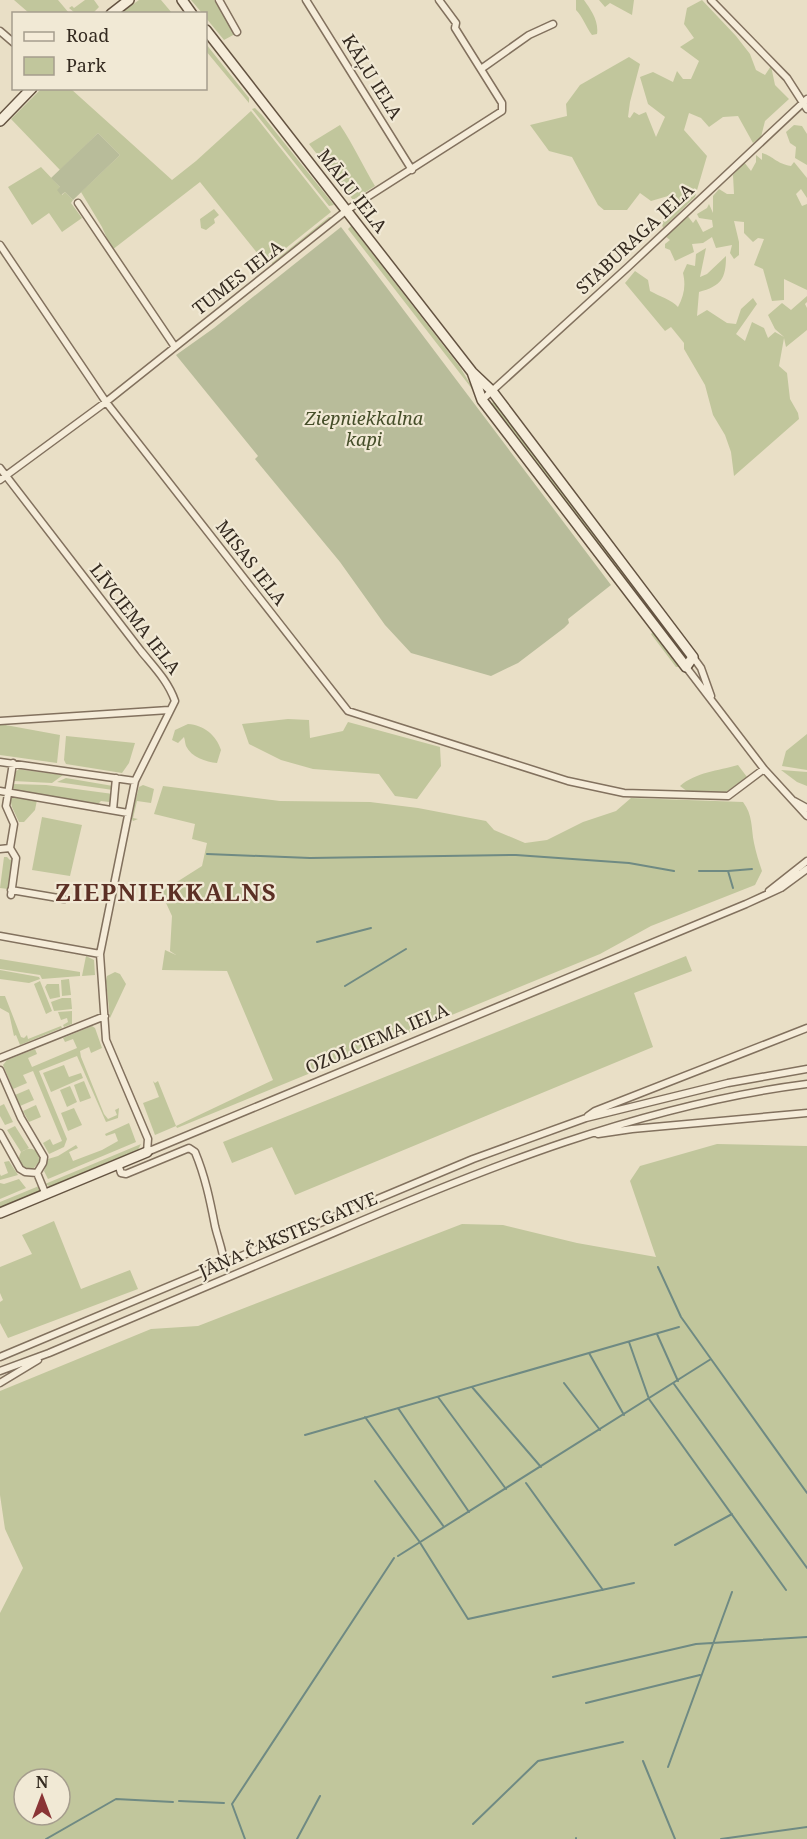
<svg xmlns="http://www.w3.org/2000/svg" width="807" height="1839" viewBox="0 0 807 1839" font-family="'Noto Serif',serif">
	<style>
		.green { fill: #c1c69c; fill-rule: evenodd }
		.cemetery { fill: #b8bc9a }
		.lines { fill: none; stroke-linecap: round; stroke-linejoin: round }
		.stream { stroke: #6f8a83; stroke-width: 2 }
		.street-casing { stroke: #82715e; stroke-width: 9 }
		.secondary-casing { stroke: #645341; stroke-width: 12 }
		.street { stroke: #f5ecd9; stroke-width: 6 }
		.secondary { stroke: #f5ecd9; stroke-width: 9 }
		.labels { text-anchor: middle; stroke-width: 4.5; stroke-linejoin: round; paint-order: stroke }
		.street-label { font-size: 18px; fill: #342a20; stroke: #f1e9d5 }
		.park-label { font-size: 18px; font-style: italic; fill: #454e29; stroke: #f1e9d5 }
		.district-label { font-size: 24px; font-weight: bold; letter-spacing: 1.5px; fill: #5c3025; stroke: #f1e9d5 }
	</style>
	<rect width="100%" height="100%" fill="#e9dfc6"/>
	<!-- green -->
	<path class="green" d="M14,0H58L69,13H29Z
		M85,0H94L99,7L92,14L75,13L69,8L72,6L74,8Z
		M139,0H161L172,13H121Z
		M191,0H214L235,34L224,40L206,18V14L202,13Z
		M576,0H584C591,10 599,21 597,34L592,35C586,27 583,17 576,10Z
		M599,0H634L632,15L610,3L605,7Z
		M702,0L736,36L750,54L756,70L765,75L771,66L775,85L789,99L765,121L761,137L753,143L738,116L723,117L709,127L701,118L689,113L684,130L707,156L695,197L663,228L662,224L666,212L675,203L668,196L651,201L640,193L627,210H604L598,205L572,157L549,151L530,125L567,116L566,104L580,85L629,57L640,64L630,102L628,117L630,118L634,112L639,115L646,112L656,137L665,117L648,104L640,77L653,72L673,82L677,71L683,79H691L699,61L680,47L694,38L684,24L687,8Z
		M206,44L249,98V103L206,51Z
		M41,89H71L172,180L196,161L251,111L331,212L266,264L200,182L112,250L102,227L81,192L120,155L98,133L60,170L11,119Z
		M255,108L262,115L334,205L329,206L252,109Z
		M340,125C353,144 363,166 375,186L353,200L309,144Z
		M794,125L802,126L807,134V165L795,158L796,147L790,143L786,132Z
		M762,153C775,157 775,163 791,166L794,162L807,178V198L801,189L796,194L802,206L807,204V290L784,279V300L772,301L763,269L754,265L764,239L758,238L753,242L744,233V222L734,221L739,242V255L734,259L730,253L732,245L716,248L712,237L703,243L692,244L694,252L675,261L670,250L665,248V244L670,240L665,236L687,215L693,223L696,219L703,232L713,227L712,220L699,218L697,214L707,208L709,204L713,213V196L719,189L727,194H734L733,175L744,162L751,171L756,162V155L762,160Z
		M41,167L60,187L62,195L65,192L73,200L71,203L82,218L62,232L49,213L32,225L8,187Z
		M214,209L219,215L214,219L215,223L206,230L201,228L200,219Z
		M329,217H332L272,266V263Z
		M351,226L460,367L476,394L348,229Z
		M706,248L700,277L707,274L726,256C726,279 721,286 699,292L697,316L707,310L727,323L736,324L741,309L753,298L757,304L736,334L745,341L752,322L764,328L768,338L775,332L784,337L775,329L768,315L782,303L791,310L807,296V302L805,304L807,308V330L786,347L784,338L779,366L787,373L790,399L798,413L799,419L734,476L731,452L725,435L713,415L705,385L684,349V343L671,327L665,331L625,283L635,271L648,280L650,291C659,296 672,300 678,307C684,295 686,286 683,273L687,264L695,266L696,254Z
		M495,402L645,599L641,602L491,406V403Z
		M654,631L681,667H676L651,634Z
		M288,719L309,720L310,738L343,731L348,722L440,747L441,766L417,799L395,796L379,774L313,769L281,760L249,744L242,724Z
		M0,724L60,735L57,763L0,755Z
		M188,724C204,725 216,735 221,750L217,763C206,762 191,757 186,746C185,743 185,740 184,737L178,743L172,740L175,730Z
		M807,734V770L782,766L786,751Z
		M66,736L135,743L129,763L122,773L66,764L64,760Z
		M738,765L747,777L726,792H688L680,786C696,772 718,771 738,765Z
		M19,769L24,770L63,775L52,783L13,781L14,773Z
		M781,770L807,772V786L797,782Z
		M66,778L113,786V790L57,782Z
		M12,784L46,785L113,794V800L109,802L101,801L97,805L12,790Z
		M143,785L154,789L151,803L137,801L133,818L138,819L133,821L131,817L139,787Z
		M163,786L280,801L370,802L418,808L486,821L494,830L525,843L547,840L583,822L616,811L631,798L743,802C753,815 751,828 754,843C756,853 759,862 762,871L755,885L651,926L600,954L177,1128L176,1126L155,1135L143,1103L159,1097L153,1081L155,1083L158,1081L176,1126L273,1080L227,971L162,970L165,950L176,955L170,951L172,916L161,892L202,866L207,843L192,839L195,824L154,814Z
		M12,796L37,800L35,810L24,822H19L12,807L10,799Z
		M42,817L82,825L70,876L32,870Z
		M4,857H7L10,860L13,858L8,889L0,888Z
		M86,956L94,960L95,975L82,976Z
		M686,956L692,971L634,993L653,1047L295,1195L272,1147L232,1163L223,1142Z
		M0,959L80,972V976L42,979L40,975L0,969Z
		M0,970L39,977L40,979L29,983L0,979Z
		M115,972L120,974L126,984L110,1018L106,981L107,976Z
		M69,979L71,995L62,996L61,980Z
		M40,981L52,1011L46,1014L34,984Z
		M47,984H59L60,997L50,999L45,987Z
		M0,996H5L21,1037L24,1038L27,1035L28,1039L61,1026L62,1028L20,1045L16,1035L14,1036L9,1013L0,1008Z
		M62,998H71L72,1009L54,1011L51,1002Z
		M72,1011V1024L64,1027L63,1025L68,1022L67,1018L61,1020L58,1012Z
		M92,1026L95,1028L102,1048L91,1053L89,1047L80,1051L81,1057L104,1114L108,1119L117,1115L115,1110L119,1108L118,1118L106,1122L77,1056L39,1071L67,1139L64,1147L49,1154L43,1143L50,1139L53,1145L62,1141L33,1071L23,1075L27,1083L13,1089L3,1065L7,1060L35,1049L37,1054L28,1058L32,1067L77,1048L73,1039L65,1042L63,1038Z
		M64,1065L69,1077L81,1073L83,1078L51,1092L43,1073Z
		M84,1081L91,1098L80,1102L74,1085Z
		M70,1086L77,1102L67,1107L60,1090Z
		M29,1089L34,1100L20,1106L15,1095Z
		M4,1104L13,1122L5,1125L0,1116V1106Z
		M36,1105L41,1117L29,1122L23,1111Z
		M74,1108L82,1125L68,1131L61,1113Z
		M129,1123L136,1142L48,1179L44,1171L48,1159L58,1156L76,1145L78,1148L69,1152L73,1161L102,1150L118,1141L115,1133L106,1136L105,1134Z
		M15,1126L29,1148L21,1152C28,1148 33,1147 39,1154V1162L33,1169L23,1168C18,1163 18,1158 21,1152L7,1130Z
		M141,1144L137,1152L51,1187L45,1184Z
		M717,1144L807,1146V1839H0V1613L23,1568L5,1529L0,1495V1391L151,1329L198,1326L462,1224L503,1225L577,1243L656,1257L630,1181L640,1166ZM24,1779H60V1815H24Z
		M9,1161L18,1175L0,1180V1174L1,1176L8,1173L4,1162Z
		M19,1179L26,1188L0,1199V1183L4,1184Z
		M39,1186V1193L0,1209V1202Z
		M54,1221L81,1289L130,1270L138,1289L8,1338L0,1323V1302L3,1300L0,1293V1267L32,1254L22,1235Z"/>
	<!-- cemetery -->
	<path class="cemetery" d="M98,133L120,155L73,200L65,192L61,195L57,190L60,187L51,178Z
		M341,227L611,585L568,619L569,623L564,628L518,663L491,676L411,653L385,625L340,562L255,459L258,456L176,355L214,328Z"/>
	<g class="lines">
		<!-- stream -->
		<path class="stream" d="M207,854L310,858L516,855L629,863L674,871
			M699,871H728L733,888
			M728,871L752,869
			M317,942L371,928
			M345,986L406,949
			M657,1334L678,1381
			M629,1342L649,1399L786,1590
			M589,1353L624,1415
			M711,1359L807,1493
			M564,1383L600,1430
			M674,1384L807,1568
			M472,1387L541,1467
			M438,1397L506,1489
			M398,1408L469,1512
			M365,1417L444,1527
			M305,1435L679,1327
			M375,1481L419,1541L468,1619L634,1583
			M526,1483L603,1590
			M675,1545L732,1514
			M398,1556L711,1359L681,1317L658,1267
			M553,1677L696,1644L807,1637
			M586,1703L700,1675
			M643,1761L675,1839
			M668,1767L732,1592
			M179,1801L224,1803
			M473,1824L538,1761L623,1742
			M576,1838V1839
			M46,1839L116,1799L173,1802
			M245,1839L232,1804L394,1558
			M297,1839L320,1796
			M721,1839L807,1827"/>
		<!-- street casing -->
		<g class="street-casing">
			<path id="street" d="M219,0L237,32
				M306,0L412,170
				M711,0L787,78L807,109
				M0,31L14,43
				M481,69L529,35L553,24
				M78,203L175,347
				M0,245L106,402L348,711L568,781L624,793L728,796L764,769
				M482,400L628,267L807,99
				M0,468L141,651C154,667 168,681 175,701L135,781L100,954L106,1040L148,1139L147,1152
				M0,480L106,402L347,210L502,111V103L455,28L456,23L439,0
				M693,657L701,668L711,696
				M686,667L764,769L807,816
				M0,721L169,710
				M0,762L135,781
				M0,791L128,813
				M794,801L807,808
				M113,810L116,778
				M10,848L16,858L11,895
				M0,849L10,848L14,824L6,806L13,763
				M11,890L64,899
				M769,891L807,861
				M0,936L100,954
				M0,1058L105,1016
				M0,1070L21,1118L44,1157L43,1163L37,1173L46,1195
				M588,1116L595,1111L807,1028
				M0,1133L20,1169L25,1172L37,1173
				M598,1134L632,1129L807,1113
				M147,1152L746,904L781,888L807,869
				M118,1164L121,1173L126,1174L189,1148L195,1152C205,1176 210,1200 215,1226C218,1239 223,1250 224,1263
				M0,1357L473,1159L586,1118L728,1083L807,1069
				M0,1371L49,1353C144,1313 239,1273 333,1233C485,1168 642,1105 807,1084
				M0,1383L38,1360"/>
		</g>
		<!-- secondary casing -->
		<g class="secondary-casing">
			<path id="secondary" d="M182,0L192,14
				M111,14L129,0
				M206,30L472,372L492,391L693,657L686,667L482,400L472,372
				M0,121L32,88
				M0,1213L147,1152"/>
		</g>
		<!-- street -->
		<use href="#street" class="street"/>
		<!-- secondary -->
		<use href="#secondary" class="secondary"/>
	</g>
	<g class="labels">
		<!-- street labels -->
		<g class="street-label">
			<text transform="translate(372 77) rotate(58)" y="6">KĀĻU IELA</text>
			<text transform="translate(352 191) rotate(52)" y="6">MĀLU IELA</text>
			<text transform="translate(635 239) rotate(-43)" y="6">STABURAGA IELA</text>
			<text transform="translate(238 278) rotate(-38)" y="6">TUMES IELA</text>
			<text transform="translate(251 563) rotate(52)" y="6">MISAS IELA</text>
			<text transform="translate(135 619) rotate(52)" y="6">LĪVCIEMA IELA</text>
			<text transform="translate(377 1039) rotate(-23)" y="6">OZOLCIEMA IELA</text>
			<text transform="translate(288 1235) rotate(-23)" y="6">JĀŅA ČAKSTES GATVE</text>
		</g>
		<!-- park labels -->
		<g class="park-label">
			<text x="364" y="425">Ziepniekkalna<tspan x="364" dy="21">kapi</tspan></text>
		</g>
		<!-- district labels -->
		<g class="district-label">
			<text x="166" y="901">ZIEPNIEKKALNS</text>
		</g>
	</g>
	<!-- legend -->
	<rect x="12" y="12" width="195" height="78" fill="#f1e9d5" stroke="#a59d8d" stroke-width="1.5"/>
	<rect x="24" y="32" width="30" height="9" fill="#f5ecd9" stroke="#a59d8d" stroke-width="1.5"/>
	<text x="66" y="42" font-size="18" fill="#342a20">Road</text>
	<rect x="24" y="57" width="30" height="18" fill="#c1c69c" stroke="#a59d8d" stroke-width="1.5"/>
	<text x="66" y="72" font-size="18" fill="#342a20">Park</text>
	<!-- north arrow -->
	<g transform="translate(42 1797)"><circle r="28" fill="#f1e9d5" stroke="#a59d8d" stroke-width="1.5"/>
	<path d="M0-4.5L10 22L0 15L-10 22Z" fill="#8a3536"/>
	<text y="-9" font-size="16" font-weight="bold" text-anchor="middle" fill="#342a20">N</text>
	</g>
</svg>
